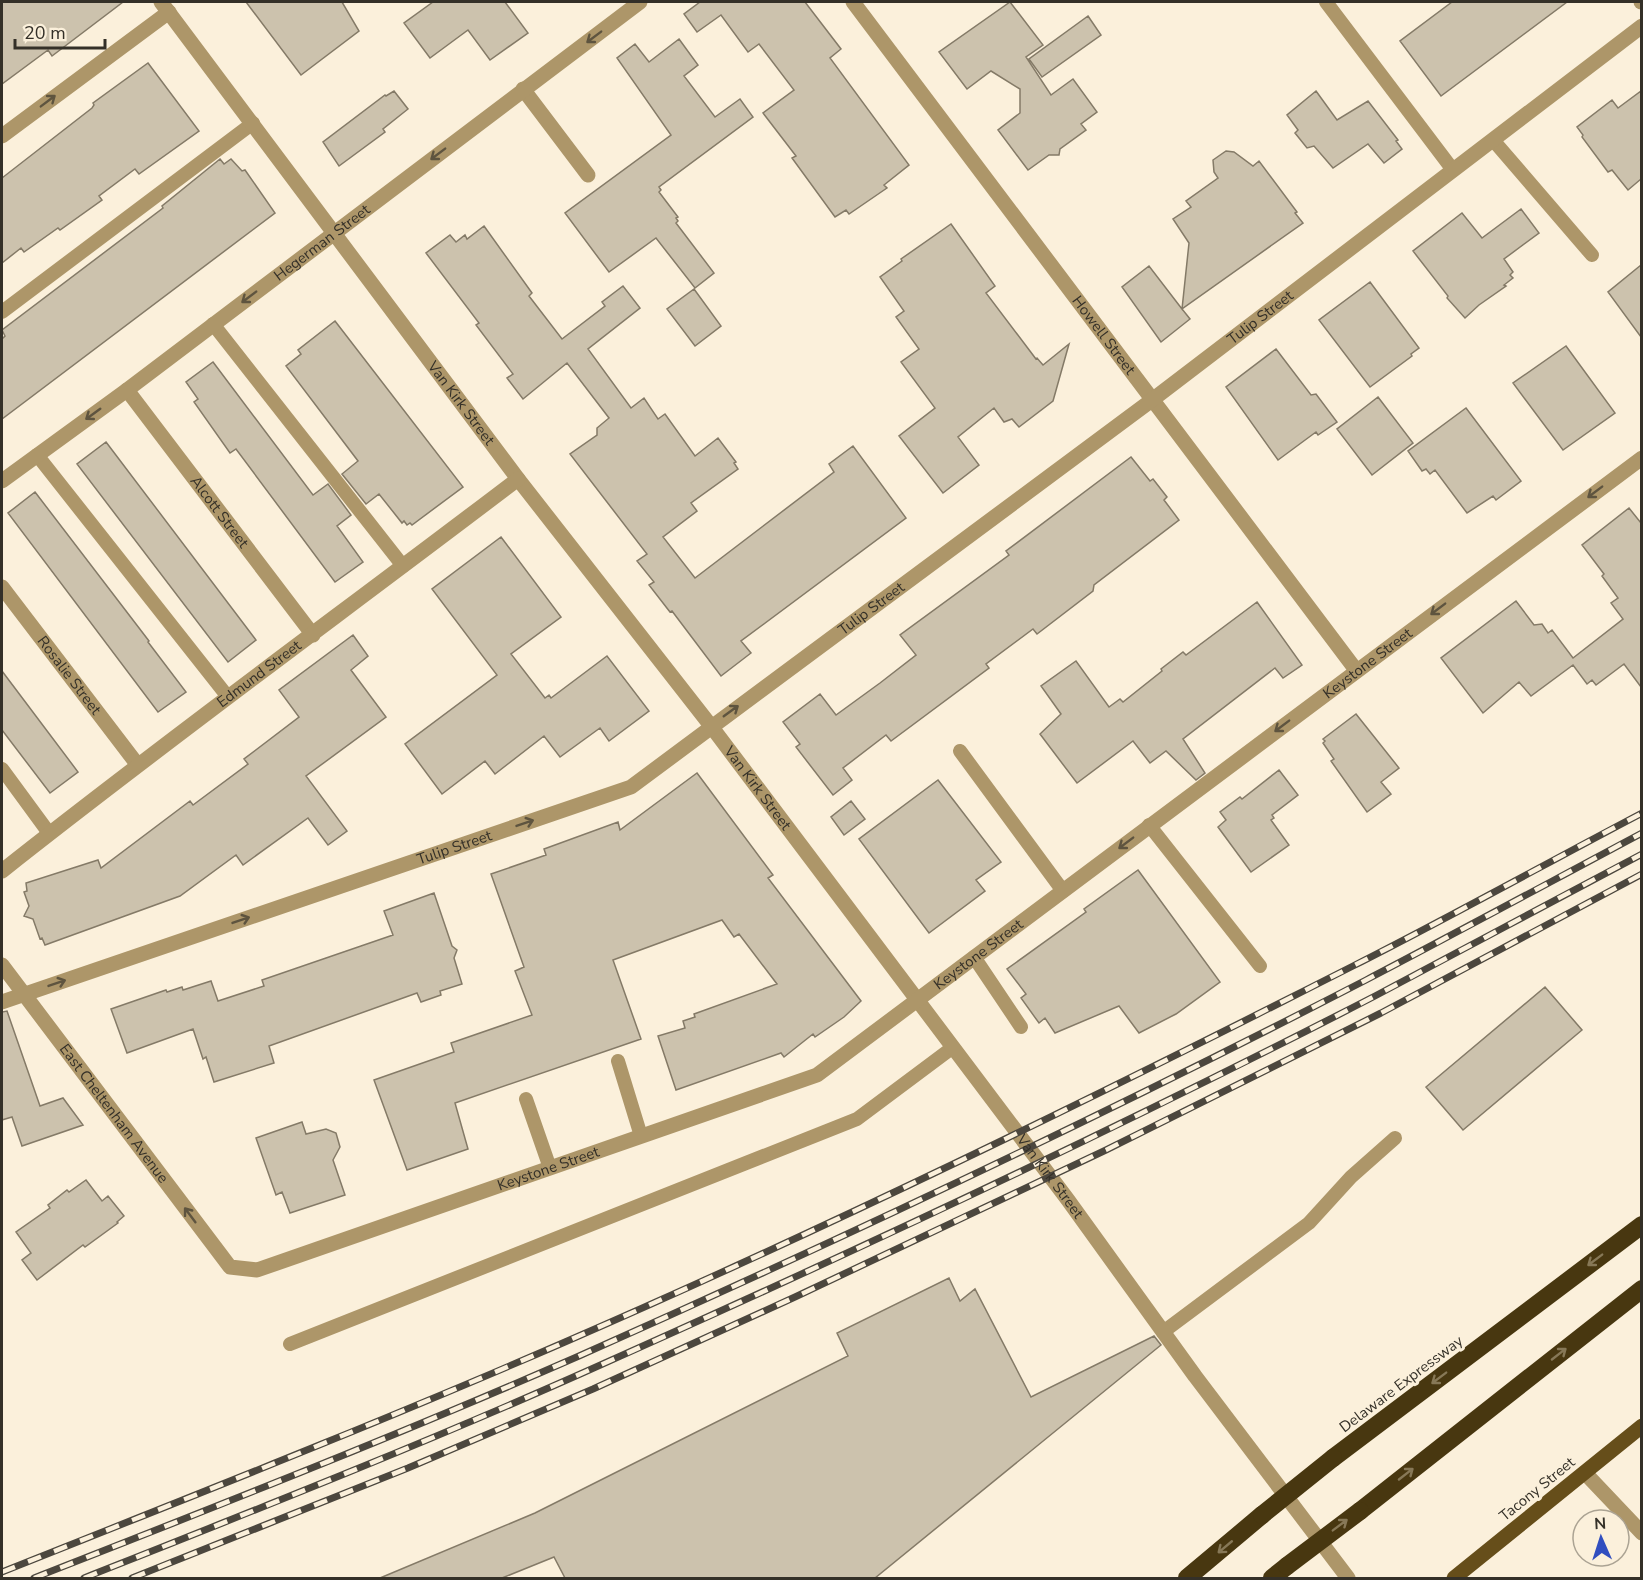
<svg xmlns="http://www.w3.org/2000/svg" width="1643" height="1580" viewBox="0 0 1643 1580" font-family="'Nunito Sans',sans-serif">
	<style>
		.building { fill: #ccc2ad; stroke: #847a67; stroke-width: 1.5 }
		.lines { fill: none; stroke-linecap: round; stroke-linejoin: round }
		.lane { stroke: #ad9669; stroke-width: 14 }
		.street { stroke: #ad9669; stroke-width: 15 }
		.primary { stroke: #664e1a; stroke-width: 15 }
		.highway { stroke: #483710; stroke-width: 18 }
		.rail-casing { stroke: #4c473e; stroke-width: 7 }
		.rail { stroke: #fbf0db; stroke-width: 4.5; stroke-dasharray: 14; stroke-linecap: butt }
		.highway-bridge { stroke: #483710; stroke-width: 18 }
		.oneway { stroke: #5e543f }
		.oneway2 { stroke: #877857 }
		.labels { text-anchor: middle; stroke-width: 6; stroke-linejoin: round; paint-order: stroke }
		.street-label { font-size: 15px; fill: #343028; stroke: #fbf0db }
	</style>
	<rect width="100%" height="100%" fill="#fbf0db"/>
	<!-- building -->
	<path class="building" d="M2,2H123L52,56L48,50L2,84Z
		M246,2H342L359,31L301,75Z
		M433,2H505L528,33L490,60L468,30L430,58L404,23Z
		M700,2H805L841,49L830,58L909,165L884,185L887,188L849,214L846,210L835,217L792,158L796,156L763,113L794,90L759,44L748,52L721,15L697,32L684,14Z
		M1010,2L1043,45L1026,57L1051,95L1073,79L1097,112L1081,124L1086,130L1060,149L1059,155H1049L1028,170L998,130L1020,113V89L991,71L967,89L939,52Z
		M1452,2H1567L1441,96L1400,41Z
		M1088,16L1101,35L1042,77L1029,59Z
		M679,39L698,65L684,76L715,117L740,99L753,117L659,187L661,190L659,192L678,217L676,218L678,221L676,223L714,273L695,288L656,238L609,272L565,213L671,135L617,58L635,44L649,62Z
		M148,63L199,131L139,174L135,169L99,196L102,200L60,230L58,228L24,252L21,248L2,263V178L92,108L94,105L93,103Z
		M394,91L408,109L383,129L385,132L339,166L323,142L385,95L386,96Z
		M1316,91L1337,120L1368,101L1398,140L1396,141L1402,149L1384,163L1368,144L1333,168L1314,146L1307,148L1295,133L1298,130L1287,115Z
		M1641,91V179L1628,190L1612,170L1608,172L1582,137L1583,135L1577,127L1612,100L1618,108Z
		M1226,151L1234,152L1253,166L1259,161L1297,212L1295,213L1303,223L1182,309L1190,319L1161,342L1122,287L1149,266L1182,309L1189,243L1173,219L1191,207L1186,201L1218,178L1214,172L1213,160Z
		M220,159L224,164L231,159L242,171L245,170L275,213L2,419V339L5,336L2,330L163,208L162,206Z
		M1521,209L1539,233L1504,259L1513,272L1510,275L1513,278L1504,285L1506,286L1479,305L1465,318L1447,298L1448,296L1413,251L1462,213L1482,238Z
		M951,224L995,286L986,293L1036,359L1037,358L1043,365L1069,344L1053,401L1019,427L1012,419L1004,422L994,408L958,437L979,465L943,493L899,436L935,408L901,362L919,349L896,317L904,311L880,277L902,261L901,259Z
		M484,226L532,293L529,296L562,339L605,306L602,302L623,286L640,308L588,349L631,408L644,398L658,419L665,414L695,456L718,438L736,462L734,463L738,469L691,503L697,511L663,537L695,578L834,472L829,464L853,446L906,518L741,641L751,653L721,676L672,611L670,612L649,585L654,582L637,561L647,554L570,454L597,435V428L609,418L567,363L523,399L507,378L513,374L476,325L479,323L426,253L450,235L456,242L465,235L467,239Z
		M1641,265V337L1608,292Z
		M1370,282L1419,348L1411,354L1412,356L1370,387L1319,320Z
		M694,289L721,326L695,346L667,309Z
		M335,321L463,487L412,525L410,523L407,525L404,521L402,523L379,494L366,504L342,474L358,461L286,366L301,354L298,350Z
		M1566,346L1615,413L1563,450L1513,383Z
		M1276,349L1311,395L1316,394L1337,422L1318,435L1316,432L1278,460L1226,387Z
		M213,362L313,495L328,484L351,515L337,526L363,562L335,582L236,449L230,453L194,402L198,399L186,382Z
		M1378,397L1413,443L1372,475L1337,429Z
		M1466,408L1521,481L1496,500L1493,496L1467,513L1435,470L1430,474L1426,469L1422,471L1408,451Z
		M106,442L256,640L228,662L77,464Z
		M1131,457L1150,481L1153,479L1167,497L1164,500L1179,520L1094,585L1093,591L1037,634L1033,629L986,664L989,668L891,741L886,735L843,768L852,780L833,795L796,747L800,744L783,722L820,694L836,715L880,683L916,655L900,635L1009,555L1006,551Z
		M35,492L149,641L148,642L186,692L158,712L8,513Z
		M1629,508L1641,523V687L1624,664L1596,685L1592,680L1587,684L1573,665L1531,696L1519,682L1483,713L1441,658L1516,601L1534,625L1542,624L1548,633L1552,630L1573,658L1623,619L1611,603L1618,598L1602,576L1604,574L1582,545Z
		M501,537L561,617L511,654L545,698L549,695L551,698L607,656L649,711L609,741L600,728L560,757L544,736L495,774L485,761L442,794L405,744L497,675L432,589Z
		M1257,602L1302,665L1283,678L1275,668L1183,739L1205,773L1196,780L1166,751L1150,763L1133,741L1077,783L1040,734L1061,714L1041,686L1076,661L1109,707L1120,699L1123,702L1162,671L1161,669L1183,652L1186,655Z
		M353,635L368,656L351,670L386,717L306,776L347,831L328,845L308,818L243,865L236,855L180,896L45,945L42,938L40,939L33,919L24,916L29,906L24,892L27,891L26,883L98,860L101,868L190,801L193,805L248,764L244,759L299,717L279,690Z
		M2,671L78,772L50,793L2,730Z
		M1356,714L1399,768L1381,782L1391,794L1367,812L1331,761L1334,759L1323,743L1325,741L1323,739Z
		M1279,770L1298,795L1272,815L1274,818L1271,820L1289,845L1251,872L1218,827L1226,820L1220,812L1240,797L1242,799Z
		M697,773L773,875L768,878L861,1001L844,1017L815,1037L813,1034L784,1057L781,1053L676,1090L658,1036L685,1028L683,1021L695,1017L694,1014L777,984L739,934L734,937L722,920L613,960L641,1039L455,1103L468,1149L407,1170L374,1080L454,1052L451,1043L532,1015L515,971L524,967L491,874L546,855L544,849L618,822L620,830Z
		M938,780L1001,862L976,880L985,891L929,933L859,839Z
		M851,801L865,819L844,835L831,817Z
		M1138,870L1220,982L1176,1014L1139,1033L1119,1006L1055,1033L1045,1018L1039,1023L1021,998L1026,994L1007,969L1086,912L1084,909Z
		M434,893L452,946L457,950L454,958L462,984L440,991L441,995L421,1002L417,993L269,1046L274,1063L214,1082L206,1057L203,1059L193,1029L127,1053L111,1009L166,990L167,992L182,987L183,990L211,981L218,1001L264,986L262,980L393,935L384,911Z
		M1545,987L1582,1030L1463,1130L1426,1087Z
		M7,1011L40,1106L63,1098L83,1125L22,1146L12,1117L2,1120V1012Z
		M302,1122L306,1134L326,1129L336,1133L340,1147L333,1160L345,1195L290,1213L282,1192L276,1195L256,1138Z
		M86,1180L102,1201L108,1196L124,1216L117,1222L118,1223L85,1247L83,1245L37,1280L22,1260L31,1253L16,1232L50,1208L48,1205L67,1190L69,1192Z
		M949,1278L960,1301L975,1289L1031,1397L1154,1336L1161,1345L875,1578H565L554,1557L502,1578H380L535,1513L848,1356L837,1333Z"/>
	<g class="lines">
		<!-- lane -->
		<path class="lane" d="M1326,2L1453,170
			M1493,140L1592,255
			M2,312L253,123
			M213,324L403,566
			M37,455L228,697
			M960,751L1063,891
			M2,769L49,833
			M1149,825L1260,966
			M974,957L1021,1027
			M618,1061L641,1136
			M526,1099L550,1168
			M1163,1332L1309,1223L1351,1177L1395,1138
			M290,1344L857,1119L952,1048"/>
		<!-- street -->
		<g class="street">
			<path id="s1" d="M161,2L518,479L711,726L1068,1200L1195,1376L1348,1578"/>
			<path id="s2" d="M853,2L1356,670"/>
			<path d="M1641,2H1642"/>
			<path d="M523,89L588,175"/>
			<path d="M2,136L169,12"/>
			<path id="s3" d="M127,390L313,635"/>
			<path id="s4" d="M2,481L127,390L640,2"/>
			<path id="s5" d="M2,587L137,764"/>
			<path id="s6" d="M2,871C171,737 346,610 518,479"/>
			<path id="s7" d="M2,965L230,1267L257,1270L817,1075L1642,458"/>
			<path id="s8" d="M2,1002L631,787L1152,400L1642,26"/>
			<path d="M1585,1473L1642,1533"/>
		</g>
		<!-- primary -->
		<path class="primary" d="M1454,1578L1642,1426"/>
		<!-- highway -->
		<path class="highway" d="M1333,1458L1642,1225
			M1360,1511L1642,1289
			M1187,1578L1262,1515
			M1272,1578L1287,1566"/>
		<!-- rail casing -->
		<g class="rail-casing">
			<path id="rail" d="M2,1572C190,1497 379,1423 565,1342C832,1226 1093,1098 1353,966C1450,917 1545,864 1642,813
				M34,1578C217,1506 399,1435 579,1356C844,1238 1108,1113 1366,980C1458,932 1550,882 1642,833
				M84,1578C253,1511 421,1445 587,1371C852,1253 1117,1129 1375,996C1464,949 1553,901 1642,854
				M132,1578L408,1468L593,1389L795,1297L1106,1150L1381,1013L1642,874"/>
		</g>
		<!-- rail -->
		<use href="#rail" class="rail"/>
		<!-- highway-bridge -->
		<path class="highway-bridge" d="M1262,1515L1333,1458
			M1287,1566L1360,1511"/>
	</g>
	<!-- one-way arrows -->
	<defs><path id="oneway-shaft" d="M-6 0H5M1.5-3L5.5 0L1.5 3" fill="none" stroke-width="1.6" stroke-linecap="round" stroke-linejoin="round" transform="scale(1.5)"/></defs>
	<g class="oneway">
		<use href="#oneway-shaft" transform="translate(594 37) rotate(143)"/>
		<use href="#oneway-shaft" transform="translate(48 101) rotate(-37)"/>
		<use href="#oneway-shaft" transform="translate(438 154) rotate(143)"/>
		<use href="#oneway-shaft" transform="translate(249 297) rotate(143)"/>
		<use href="#oneway-shaft" transform="translate(93 414) rotate(144)"/>
		<use href="#oneway-shaft" transform="translate(1595 492) rotate(143)"/>
		<use href="#oneway-shaft" transform="translate(1438 609) rotate(143)"/>
		<use href="#oneway-shaft" transform="translate(731 711) rotate(-36)"/>
		<use href="#oneway-shaft" transform="translate(1282 726) rotate(143)"/>
		<use href="#oneway-shaft" transform="translate(525 823) rotate(-19)"/>
		<use href="#oneway-shaft" transform="translate(1126 843) rotate(143)"/>
		<use href="#oneway-shaft" transform="translate(241 920) rotate(-19)"/>
		<use href="#oneway-shaft" transform="translate(57 983) rotate(-19)"/>
		<use href="#oneway-shaft" transform="translate(190 1215) rotate(-127)"/>
	</g>
	<g class="oneway2">
		<use href="#oneway-shaft" transform="translate(1595 1260) rotate(143)"/>
		<use href="#oneway-shaft" transform="translate(1559 1354) rotate(-38)"/>
		<use href="#oneway-shaft" transform="translate(1439 1378) rotate(143)"/>
		<use href="#oneway-shaft" transform="translate(1406 1474) rotate(-38)"/>
		<use href="#oneway-shaft" transform="translate(1340 1525) rotate(-37)"/>
		<use href="#oneway-shaft" transform="translate(1225 1547) rotate(140)"/>
	</g>
	<g class="labels">
		<!-- street labels -->
		<g class="street-label">
			<text dy="5" stroke="none"><textPath href="#s4" startOffset="399">Hegerman Street</textPath></text>
			<text dy="5" stroke="none"><textPath href="#s8" startOffset="1450">Tulip Street</textPath></text>
			<text dy="5" stroke="none"><textPath href="#s2" startOffset="417">Howell Street</textPath></text>
			<text dy="5" stroke="none"><textPath href="#s1" startOffset="501">Van Kirk Street</textPath></text>
			<text dy="5" stroke="none"><textPath href="#s3" startOffset="153">Alcott Street</textPath></text>
			<text dy="5" stroke="none"><textPath href="#s8" startOffset="964">Tulip Street</textPath></text>
			<text dy="5" stroke="none"><textPath href="#s7" startOffset="1686">Keystone Street</textPath></text>
			<text dy="5" stroke="none"><textPath href="#s6" startOffset="324">Edmund Street</textPath></text>
			<text dy="5" stroke="none"><textPath href="#s5" startOffset="111">Rosalie Street</textPath></text>
			<text dy="5" stroke="none"><textPath href="#s1" startOffset="987">Van Kirk Street</textPath></text>
			<text dy="5" stroke="none"><textPath href="#s8" startOffset="478">Tulip Street</textPath></text>
			<text dy="5" stroke="none"><textPath href="#s7" startOffset="1200">Keystone Street</textPath></text>
			<text dy="5" stroke="none"><textPath href="#s7" startOffset="186">East Cheltenham Avenue</textPath></text>
			<text dy="5" stroke="none"><textPath href="#s7" startOffset="714">Keystone Street</textPath></text>
			<text dy="5" stroke="none"><textPath href="#s1" startOffset="1473">Van Kirk Street</textPath></text>
			<text transform="translate(1401 1384) rotate(-37)" y="5">Delaware Expressway</text>
			<text transform="translate(1537 1489) rotate(-39)" y="5">Tacony Street</text>
		</g>
	</g>
	<!-- border -->
	<rect width="1643" height="1580" fill="none" stroke="#343028" stroke-width="6"/>
	<!-- north arrow -->
	<g transform="translate(1601 1538) rotate(357)"><circle r="28" fill="#fbf0db" stroke="#aba393" stroke-width="1.5"/>
	<path d="M0-4.5L10 22L0 15L-10 22Z" fill="#314ebf"/>
	<text y="-9" font-size="16" font-weight="bold" text-anchor="middle" fill="#343028">N</text>
	</g>
	<!-- scale -->
	<path d="M15 39v9h90v-9" fill="none" stroke="#343028" stroke-width="3"/>
	<text x="24" y="39" font-size="18" fill="#343028" stroke="#fbf0db" stroke-width="4.5" paint-order="stroke">20 m</text>
</svg>
